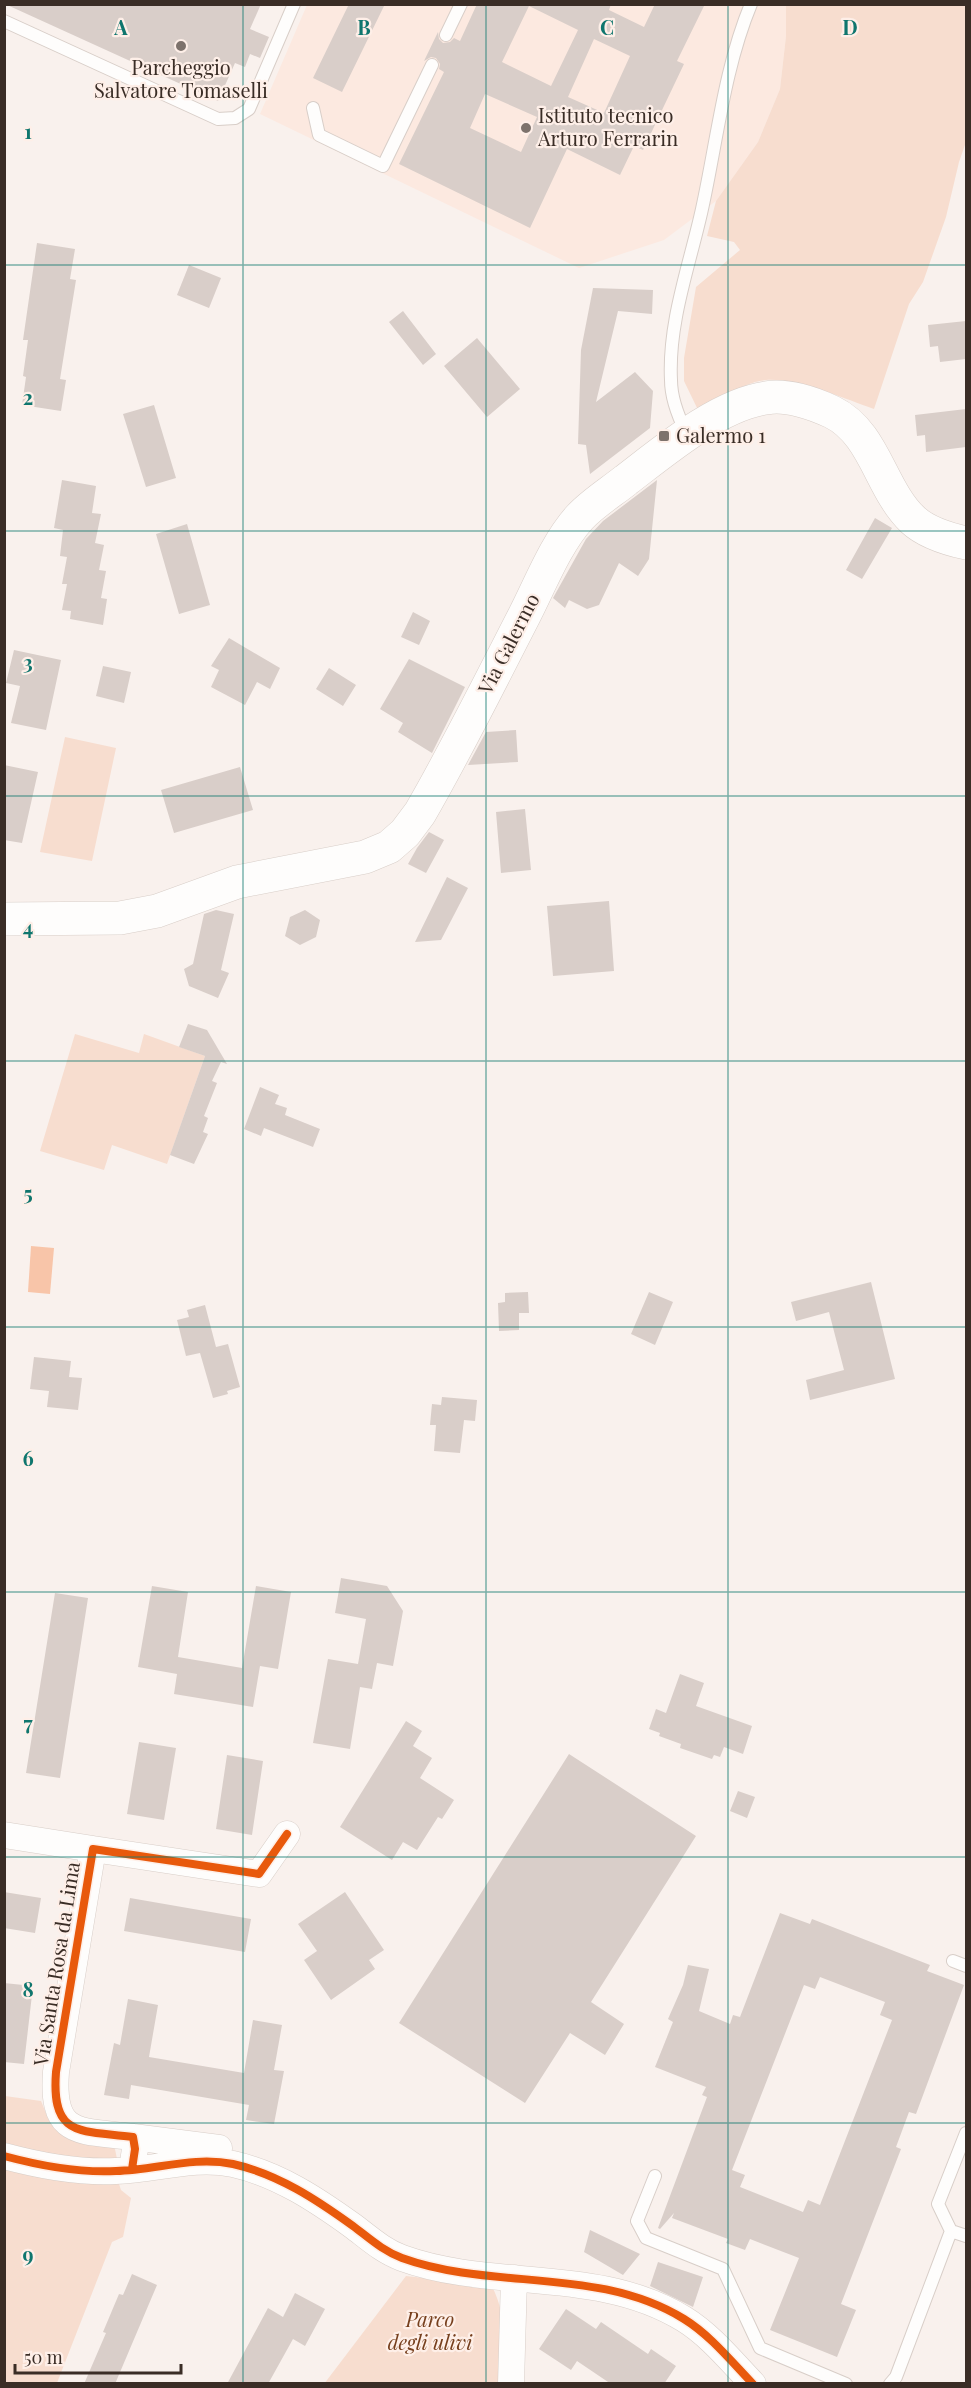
<svg xmlns="http://www.w3.org/2000/svg" width="971" height="2388" viewBox="0 0 971 2388" font-family="'Playfair Display',serif">
	<style>
		.built { fill: #fce9e0 }
		.green { fill: #f7ddcf }
		.water { fill: #f8c5a9 }
		.building { fill: #d9cec9; fill-rule: evenodd }
		.lines { fill: none; stroke-linecap: round; stroke-linejoin: round }
		.lane-casing { stroke: #d8cec8; stroke-width: 14 }
		.street-casing { stroke: #d8cec8; stroke-width: 27 }
		.secondary-casing { stroke: #d8cec8; stroke-width: 34 }
		.lane { stroke: #fefdfc; stroke-width: 12 }
		.street { stroke: #fefdfc; stroke-width: 26 }
		.secondary { stroke: #fefdfc; stroke-width: 33 }
		.cycleway-casing { stroke: #feefe8; stroke-width: 11 }
		.cycleway { stroke: #e8590c; stroke-width: 8 }
		.grid { fill: none; stroke: #0f766e; stroke-width: 1.5; stroke-opacity: 0.55 }
		.poi-dot { fill: #7d726c; stroke: #feefe8; stroke-width: 2 }
		.labels { text-anchor: middle; stroke-width: 4.5; stroke-linejoin: round; paint-order: stroke }
		.poi-label { font-size: 20px; fill: #3a2d26; stroke: #feefe8; text-anchor: start }
		.street-label { font-size: 20px; fill: #3a2d26; stroke: #feefe8 }
		.park-label { font-size: 20px; font-style: italic; fill: #763f1d; stroke: #feefe8 }
		.grid-label { font-size: 20px; text-anchor: middle; font-weight: bold; fill: #0f766e; stroke: #feefe8; stroke-width: 4.5; stroke-linejoin: round; paint-order: stroke }
	</style>
	<rect width="100%" height="100%" fill="#f9f1ed"/>
	<!-- built -->
	<path class="built" d="M307,5H786V36L780,89L758,142L716,201L664,240L579,268L260,114Z"/>
	<!-- green -->
	<path class="green" d="M786,5H966V142L959,162L946,217L923,282L909,304L874,409C845,399 797,378 766,380C741,383 720,399 699,412L684,381V358L696,287L740,250L734,242L707,236L716,201L758,142L780,89L786,36Z
		M65,737L116,748L92,861L40,852Z
		M75,1034L139,1053L144,1034L205,1056L167,1164L112,1145L104,1170L40,1151Z
		M5,2096L41,2101C44,2108 47,2117 51,2124C64,2143 93,2141 114,2144L117,2159L73,2161L5,2146Z
		M5,2165L118,2181L121,2190L131,2198L123,2237L112,2242L57,2383L5,2384Z
		M406,2276L492,2286C509,2322 504,2346 499,2383L324,2384Z"/>
	<!-- water -->
	<path class="water" d="M31,1246L54,1248L50,1294L28,1292Z"/>
	<!-- building -->
	<path class="building" d="M5,4H261L250,29L269,37L260,58L250,54L245,67L235,63L218,101Z
		M349,4H385L342,92L313,78Z
		M477,4H611L609,10L644,27L655,4H705L677,61L684,64L643,150L634,146L620,175L567,149L530,228L399,164L444,72L439,69L440,64L436,58L431,57L424,61L438,32L439,39L443,43L450,42L454,38L460,41ZM529,6L578,30L551,86L502,62ZM594,39L630,56L604,113L568,97ZM485,94L537,117L521,152L470,128Z
		M37,243L75,249L70,279L76,280L60,379L66,380L61,411L22,405L26,377L23,376L28,340H23Z
		M189,265L221,278L209,308L177,295Z
		M593,288L653,290L652,314L618,311L596,402L635,372L653,391L650,428L590,474L586,445L578,444L581,350Z
		M403,311L436,354L423,365L389,322Z
		M966,321V359L940,362L938,346L930,347L928,325Z
		M477,338L520,389L487,417L444,366Z
		M154,405L176,478L146,487L123,414Z
		M966,409V447L926,452L925,435L917,436L915,415Z
		M62,480L96,486L92,513L101,514L95,543L104,545L99,570L106,571L101,598L107,599L103,625L70,619L71,611L62,610L67,584H62L67,557L60,556L63,530L54,528Z
		M657,480L649,559L638,576L619,563L599,605L587,609L569,600L565,608L553,598L586,539L603,521Z
		M875,518L892,528L862,579L846,570Z
		M187,524L210,605L179,614L156,534Z
		M413,612L430,621L419,645L401,637Z
		M229,638L280,668L270,689L257,682L245,705L211,687L219,670L211,666Z
		M14,650L61,660L46,730L11,723L20,686L6,683Z
		M409,659L465,687L432,753L398,732L403,723L380,709Z
		M103,666L131,672L124,703L96,696Z
		M329,668L356,685L343,706L316,689Z
		M516,730L518,762L468,765L486,732Z
		M4,765L38,772L22,843L4,840Z
		M240,767L253,810L174,833L161,790Z
		M525,809L531,870L501,873L496,812Z
		M429,832L444,840L426,873L408,864L417,848Z
		M447,877L468,888L441,940L415,942Z
		M609,901L614,971L553,976L547,906Z
		M216,910L234,914L221,970L229,973L218,998L189,986L184,969L193,964L204,914Z
		M305,910L320,920L316,937L300,945L285,936L290,917Z
		M188,1024L207,1030L227,1064L221,1062L212,1081L217,1083L204,1116L208,1118L203,1132L208,1134L194,1164L170,1155L205,1056L179,1047Z
		M260,1087L279,1095L275,1104L287,1108L285,1115L320,1129L313,1147L264,1128L261,1136L244,1129Z
		M871,1282L895,1379L810,1400L806,1380L844,1370L829,1312L796,1321L791,1302Z
		M528,1292L529,1313H519V1330L499,1331L498,1303L505,1302V1293Z
		M649,1292L673,1302L655,1345L631,1334Z
		M205,1305L216,1347L228,1344L240,1387L227,1391L228,1394L213,1398L200,1353L186,1356L177,1320L189,1317L187,1310Z
		M34,1357L71,1361L69,1377L82,1378L78,1410L47,1407L49,1391L30,1389Z
		M442,1397L477,1400L475,1421L464,1420L460,1453L434,1451L436,1425H430L432,1404L441,1405Z
		M341,1578L387,1586L403,1611L393,1666L377,1663L372,1689L360,1687L350,1749L313,1743L328,1659L358,1664L366,1619L335,1613Z
		M152,1586L188,1592L178,1657L242,1668L256,1586L291,1592L278,1669L260,1666L253,1707L174,1694L177,1674L138,1667Z
		M55,1593L88,1598L60,1778L26,1773Z
		M680,1674L704,1683L696,1706L752,1726L743,1754L724,1747L720,1757L714,1755L712,1759L680,1748L681,1744L659,1736L660,1733L649,1729L656,1709L666,1713Z
		M406,1721L422,1731L413,1746L432,1758L420,1778L454,1800L442,1819L438,1817L417,1850L403,1842L392,1860L340,1827Z
		M139,1742L176,1748L164,1820L127,1814Z
		M569,1754L696,1836L591,2002L624,2024L605,2055L570,2033L525,2103L399,2023Z
		M227,1755L263,1761L252,1835L216,1829Z
		M738,1791L755,1797L747,1818L730,1811Z
		M4,1892L41,1898L35,1933L4,1928Z
		M345,1892L384,1950L369,1960L375,1969L331,2000L304,1960L317,1951L298,1924Z
		M130,1898L251,1919L245,1952L124,1931Z
		M780,1913L810,1924L812,1919L930,1965L927,1971L964,1985L916,2114L909,2112L896,2147L901,2149L841,2304L856,2310L837,2357L770,2330L799,2258L750,2239L745,2250L726,2243L728,2239L672,2218L674,2213L660,2229L658,2228L707,2097L702,2095L706,2087L655,2067L673,2022L668,2019L683,1985L688,1965L709,1969L699,2011L730,2024L733,2015L740,2017ZM820,1977L885,2002L880,2015L892,2020L820,2205L808,2200L803,2212L740,2187L745,2175L732,2170L804,1985L815,1989Z
		M4,1983L33,1986L24,2064L4,2062Z
		M128,1999L158,2005L149,2057L244,2073L253,2020L282,2025L274,2070L284,2071L274,2124L246,2120L249,2105L131,2085L129,2099L104,2095L114,2043L120,2045Z
		M590,2230L640,2254L623,2275L584,2252Z
		M658,2262L703,2277L693,2307L650,2286Z
		M132,2274L157,2285L115,2384H84L106,2333L103,2332L119,2294L123,2295Z
		M295,2293L325,2309L305,2346L293,2339L268,2384H227L268,2308L283,2317Z
		M566,2309L596,2329L601,2322L648,2354L651,2349L676,2366L664,2384H611L577,2361L571,2370L539,2349Z"/>
	<g class="lines">
		<!-- lane casing -->
		<g class="lane-casing">
			<path id="lane" d="M4,21L218,119L235,118L249,109L294,4
				M446,35L461,4
				M313,108L319,135L383,166L432,65
				M686,432C678,416 671,398 671,380C668,322 690,264 702,209C717,141 724,69 751,4
				M953,1961L966,1966
				M966,2133L938,2204L951,2231L966,2236
				M655,2176L637,2221L646,2238L723,2269L760,2348L846,2384
				M890,2384L896,2377L951,2231"/>
		</g>
		<!-- street casing -->
		<g class="street-casing">
			<path id="street" d="M4,1835L93,1849
				M133,2137L219,2148
				M4,2156C41,2166 79,2173 116,2171C156,2170 193,2156 233,2164C278,2174 317,2200 353,2226C369,2238 383,2251 402,2258C493,2291 598,2266 684,2319C710,2335 731,2361 753,2384
				M132,2169L135,2149L133,2137C80,2130 51,2138 56,2072L93,1849L259,1874L287,1834
				M511,2384L514,2278"/>
		</g>
		<!-- secondary casing -->
		<g class="secondary-casing">
			<path id="secondary" d="M4,919L120,918L157,911L237,882L365,857L389,847L405,833L420,813C457,749 490,682 524,616C540,585 556,543 580,517C593,503 611,492 626,480C664,451 718,405 766,398C786,394 813,403 832,412C875,433 880,489 913,520C927,533 948,539 966,543"/>
		</g>
		<!-- lane -->
		<use href="#lane" class="lane"/>
		<!-- street -->
		<use href="#street" class="street"/>
		<!-- secondary -->
		<use href="#secondary" class="secondary"/>
		<!-- cycleway casing -->
		<g class="cycleway-casing">
			<path id="cycleway" d="M4,2156C41,2166 79,2173 116,2171C156,2170 193,2156 233,2164C278,2174 317,2200 353,2226C369,2238 383,2251 402,2258C493,2291 598,2266 684,2319C710,2335 731,2361 753,2384
				M132,2169L135,2149L133,2137C80,2130 51,2138 56,2072L93,1849L259,1874L287,1834"/>
		</g>
		<!-- cycleway -->
		<use href="#cycleway" class="cycleway"/>
	</g>
	<!-- grid -->
	<path class="grid" d="M243,4V2384M486,4V2384M728,4V2384M4,265H966M4,531H966M4,796H966M4,1061H966M4,1327H966M4,1592H966M4,1857H966M4,2123H966"/>
	<!-- markers -->
	<g class="poi-dot">
		<circle cx="181" cy="46" r="6"/>
		<circle cx="526" cy="128" r="6"/>
		<rect x="658" y="430" width="12" height="12" rx="3"/>
	</g>
	<g class="labels">
		<!-- poi labels -->
		<g class="poi-label">
			<text x="181" y="75" text-anchor="middle">Parcheggio<tspan x="181" dy="23">Salvatore Tomaselli</tspan></text>
			<text x="538" y="123">Istituto tecnico<tspan x="538" dy="23">Arturo Ferrarin</tspan></text>
			<text x="676" y="443">Galermo 1</text>
		</g>
		<!-- street labels -->
		<g class="street-label">
			<text transform="translate(509 644) rotate(-63)" y="7">Via Galermo</text>
			<text transform="translate(57 1964) rotate(-81)" y="7">Via Santa Rosa da Lima</text>
		</g>
		<!-- park labels -->
		<g class="park-label">
			<text x="430" y="2327">Parco<tspan x="430" dy="23">degli ulivi</tspan></text>
		</g>
	</g>
	<g class="grid-label">
		<text x="121" y="35">A</text>
		<text x="364" y="35">B</text>
		<text x="607" y="35">C</text>
		<text x="850" y="35">D</text>
		<text x="28" y="139">1</text>
		<text x="28" y="405">2</text>
		<text x="28" y="670">3</text>
		<text x="28" y="935">4</text>
		<text x="28" y="1201">5</text>
		<text x="28" y="1466">6</text>
		<text x="28" y="1731">7</text>
		<text x="28" y="1997">8</text>
		<text x="28" y="2262">9</text>
	</g>
	<!-- border -->
	<rect width="971" height="2388" fill="none" stroke="#3a2d26" stroke-width="12"/>
	<!-- scale -->
	<path d="M15 2364v9h166v-9" fill="none" stroke="#3a2d26" stroke-width="3"/>
	<text x="24" y="2364" font-size="18" fill="#3a2d26" stroke="#feefe8" stroke-width="4.5" paint-order="stroke">50 m</text>
</svg>
